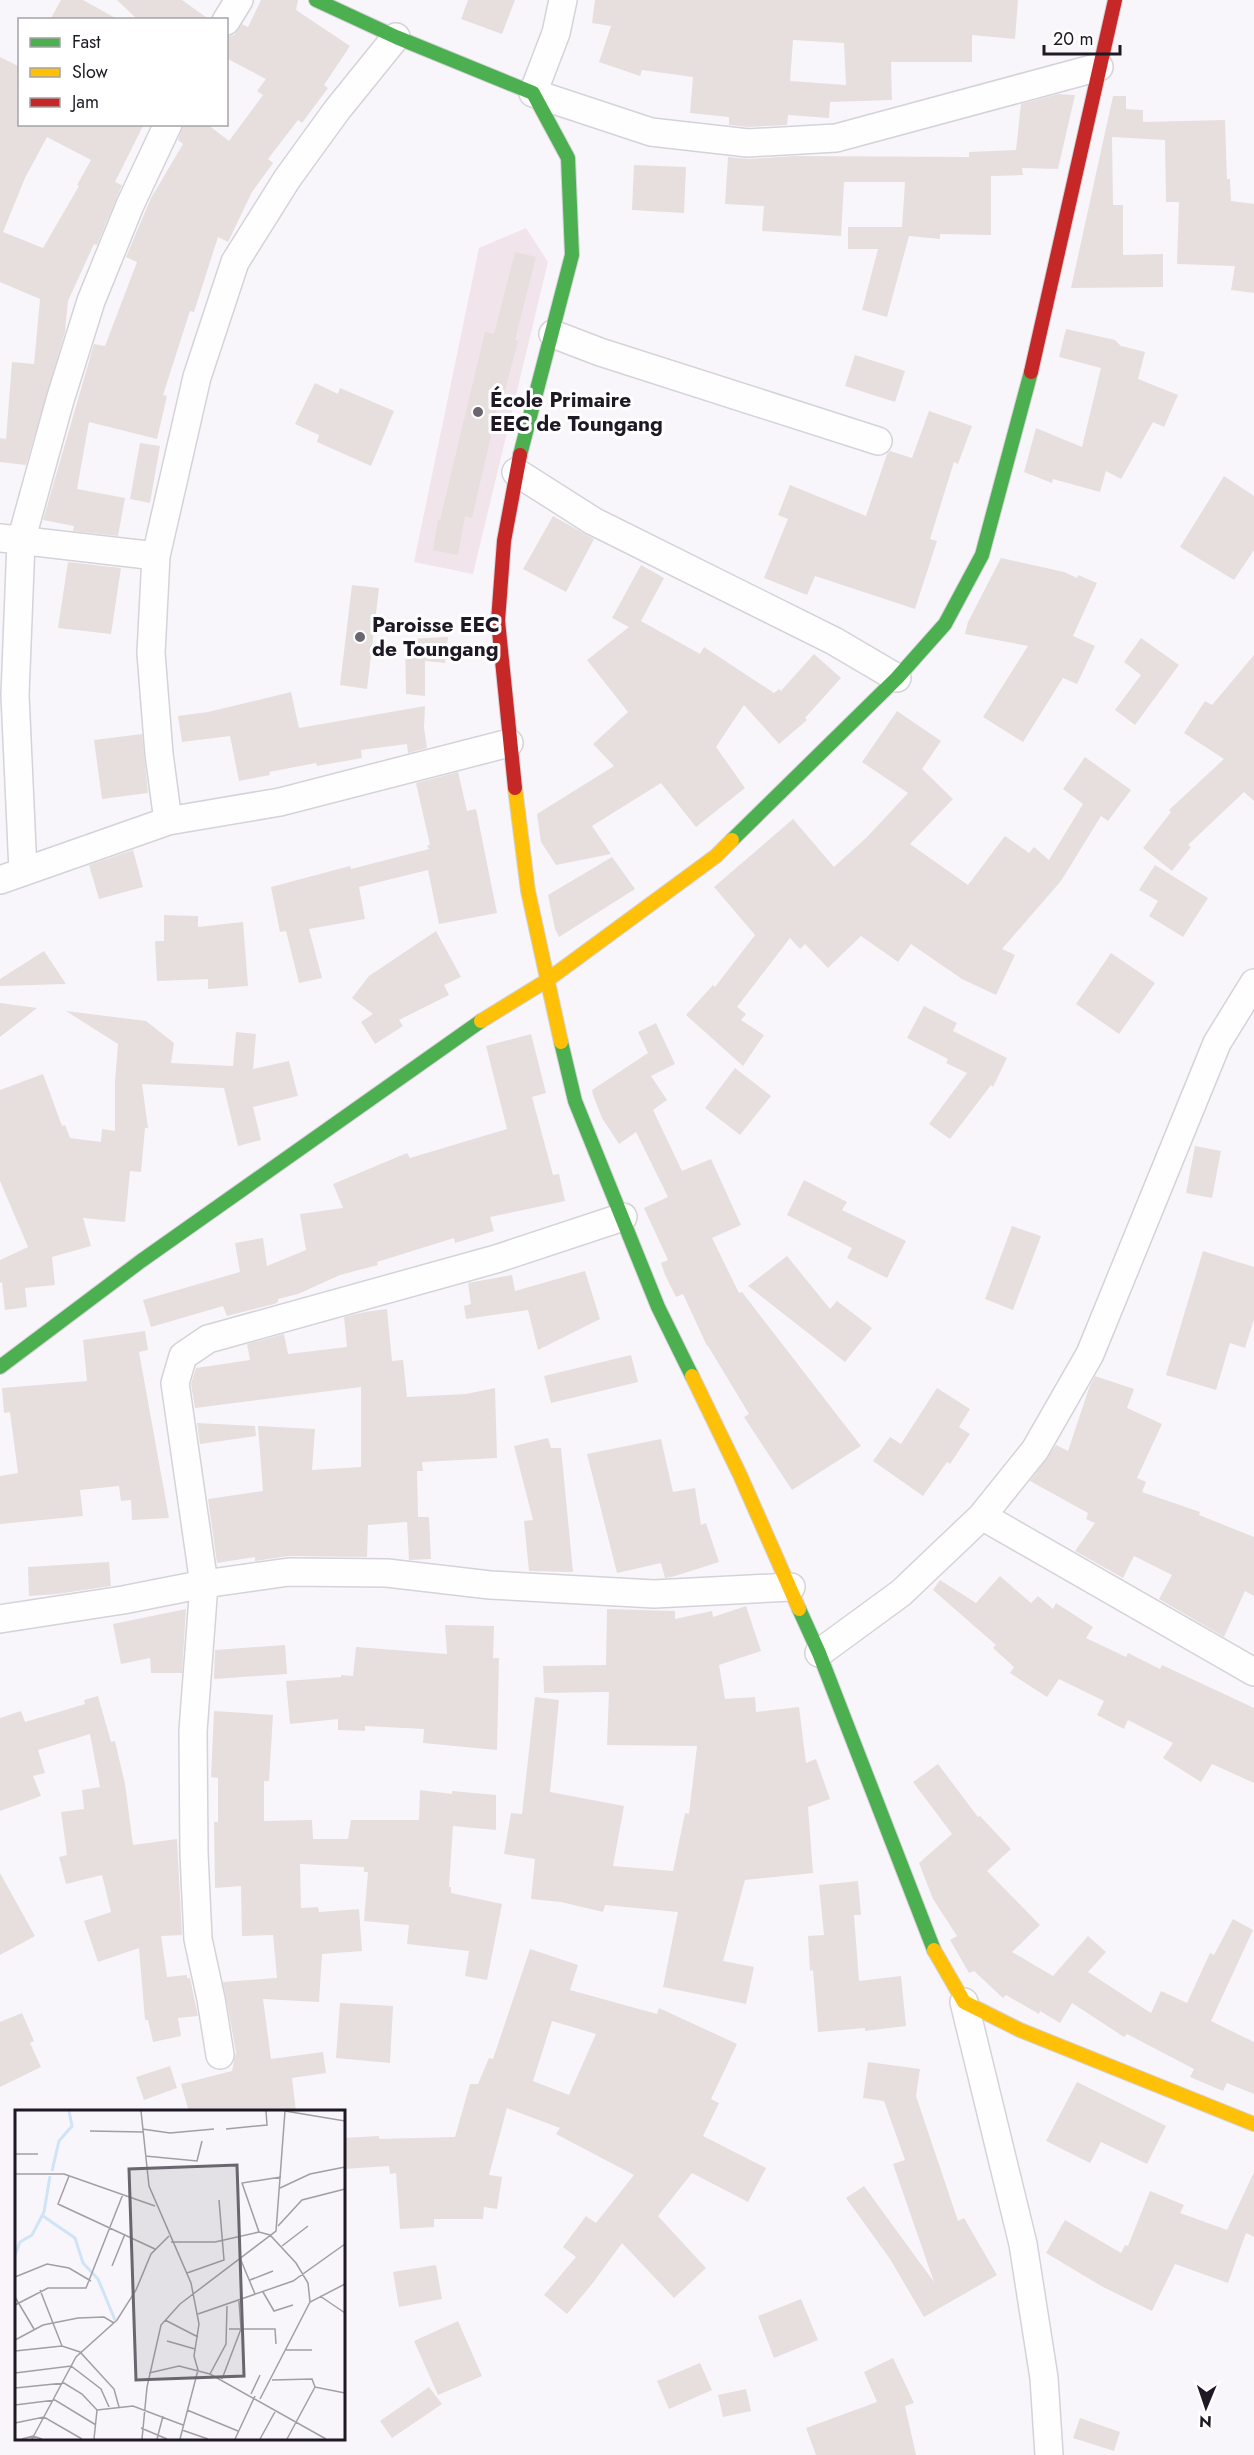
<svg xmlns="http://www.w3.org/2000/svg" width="1254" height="2455" viewBox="0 0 1254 2455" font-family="Jost,sans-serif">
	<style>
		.education { fill: #f1e5eb }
		.building { fill: #e6dfdd; fill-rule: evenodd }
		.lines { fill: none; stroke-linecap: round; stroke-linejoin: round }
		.street-casing { stroke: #d5d2da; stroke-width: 30 }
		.fast-casing { stroke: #d5d2da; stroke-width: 16 }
		.slow-casing { stroke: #d5d2da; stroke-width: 16 }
		.jam-casing { stroke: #d5d2da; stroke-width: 16 }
		.street { stroke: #fefefe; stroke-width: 27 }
		.fast { stroke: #4caf50; stroke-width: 14 }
		.slow { stroke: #ffc107; stroke-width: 14 }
		.jam { stroke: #c62828; stroke-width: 14 }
		.poi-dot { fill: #6a6670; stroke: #fff; stroke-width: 2 }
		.labels { text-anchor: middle; stroke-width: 6; stroke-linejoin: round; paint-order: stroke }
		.poi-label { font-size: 21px; font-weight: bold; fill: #1e1925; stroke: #fff; text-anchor: start }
		.inset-river { fill: none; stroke: #cfe4f7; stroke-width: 3 }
		.inset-road { fill: none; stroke: #a19ea5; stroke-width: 1.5 }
		.view { fill: #6a6670; fill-opacity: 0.15; stroke: #6a6670; stroke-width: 3 }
		.inset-edge { fill: none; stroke: #1e1925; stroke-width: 3 }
	</style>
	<rect width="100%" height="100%" fill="#f8f6fb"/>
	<!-- education -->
	<path class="education" d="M526,228L548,262L473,574L414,562L479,248Z"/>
	<!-- building -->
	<path class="building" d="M61,0H83L119,20H50Z
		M117,0H182L210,20H138Z
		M261,0H298L296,10L350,46L324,85L328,88L302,123L298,120L268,159L273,163L252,192L228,242L218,237L194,312L190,311L163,395L167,396L157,439L89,422L77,489L125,498L118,536L73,531L74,526L43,520L94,344L105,346L137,262L126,257L151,198L183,144L178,140L183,124H207L229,141L263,95L257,91L266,79L226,58L228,36L234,35L242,24L248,27Z
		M468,0H515L502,34L461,19Z
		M595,0H1018L1015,39L972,35V62H891L892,100L830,102L829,118L788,115L787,125L748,127L729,125V117L690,113L693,77L642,70L640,76L599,62L611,26L592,23ZM793,40L844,43L846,85L790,81Z
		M0,57L20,67V124H144L115,182L122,185L97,245L94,244L68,301L65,332L26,465L0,462V438L6,439L12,362L34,364L40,299L0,282ZM47,137L91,160L77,185L79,186L43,248L3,232L25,178Z
		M1058,94L1075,95L1058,169L1022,168L1023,175L991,176V235L940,234V239L909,236L887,317L862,310L878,249H848V227H902L905,182H844L841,236L762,231L764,206L725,204L728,157L749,159L794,156L969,157V152L1016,150L1021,104Z
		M1113,96H1126V109L1143,110V122L1225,120L1227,179H1230L1231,201L1254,204V293L1231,290L1235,266L1177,264L1179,202H1166L1165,140L1112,137L1113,205H1123V255L1163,254V287L1071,288Z
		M634,165L686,167L684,213L632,210Z
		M515,252L536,257L515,340L518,341L500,410H497L472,518L465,516L458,555L433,550L438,519L440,520L485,332L494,334Z
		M1066,329L1115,340L1121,346L1145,352L1138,379L1178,395L1164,427L1153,422L1121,479L1106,471L1100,492L1053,479L1052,483L1024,472L1036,428L1082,447L1101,368L1059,357Z
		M855,355L905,371L895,402L845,386Z
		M315,383L338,394L340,388L394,411L371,466L317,442L319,435L295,424Z
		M929,411L972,426L958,464L954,462L930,539L937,541L915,609L815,576L807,595L764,578L788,519L778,515L790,485L866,516L887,454L890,451L912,458Z
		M140,443L160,446L150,503L130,499Z
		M1224,476L1254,496V550L1234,580L1180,547Z
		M553,516L594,539L566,592L523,569Z
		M1001,558L1064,572L1077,578L1078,575L1097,583L1073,636L1095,646L1077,684L1063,678L1023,742L983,717L1028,646L965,634L968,622Z
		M68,562L121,568L111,634L58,628Z
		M641,565L664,578L641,621L700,654L704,647L774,693L779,689L781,691L814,654L841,678L805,718L807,720L779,744L744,705L716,747L745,788L696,827L661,783L592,826L611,854L556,865L541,842L537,814L614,766L593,744L628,712L587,660L629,627L612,618Z
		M352,585L379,588L367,689L340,685Z
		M448,637L445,663L425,661V696L406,694L405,639Z
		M1141,638L1179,665L1135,725L1115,710L1141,675L1124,662Z
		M1254,655V801L1244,792L1188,845L1191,847L1172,871L1143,848L1171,812L1169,810L1224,759L1184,733L1205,701L1212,705Z
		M291,692L299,728L425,706L424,728L427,748L408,753L407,744L361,750L362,758L317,766L316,763L269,772L270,775L239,781L230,736L182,742L178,716L208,712Z
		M897,711L941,741L922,769L953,799L910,844L968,885L1005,836L1029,853L1034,847L1049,860L1083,804L1063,789L1085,757L1131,790L1108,821L1101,816L1061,881L1002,949L1015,955L996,995L962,979L911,944L898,962L861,936L828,968L805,944L800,949L790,938L737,1007L746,1014L741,1020L764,1035L743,1066L686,1015L713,985L715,987L755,935L714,887L793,819L834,867L867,837L908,793L862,762Z
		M142,734L148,793L102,799L94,740Z
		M458,772L467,811L476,809L497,913L439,924L428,870L359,887L365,919L309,929L322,978L299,983L286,931L280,932L271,887L350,866L351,869L429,849L427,845H430L416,783Z
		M133,850L143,887L99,899L89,865Z
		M612,857L635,889L559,937L555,929L548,895Z
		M1155,865L1208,898L1183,937L1149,916L1158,901L1139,890Z
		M164,915L198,916V927L243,922L248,986L208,989V979L157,981L155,941H164Z
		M436,931L461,977L444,985L449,995L399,1020L403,1026L375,1044L361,1022L373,1014L352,998L369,976Z
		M44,951L66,984L0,986V979Z
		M1111,953L1155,983L1119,1034L1076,1004Z
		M0,1003L37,1008L0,1037Z
		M924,1006L957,1023L953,1031L1007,1058L993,1087L991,1085L950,1139L929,1124L967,1073L946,1063L948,1059L907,1038Z
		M66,1011L146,1021L174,1043L171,1063L233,1066L236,1032L256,1034L253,1069L289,1061L298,1096L253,1107L261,1140L238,1146L224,1088L142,1084L148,1128H145L141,1172L130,1171L125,1222L83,1218L91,1246L52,1257L55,1285L25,1288L27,1307L5,1310L2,1282L0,1283V1260L28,1247L0,1181V1090L43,1074L62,1126L65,1125L70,1138L101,1142L102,1129L115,1131V1081L118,1044Z
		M656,1023L675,1064L651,1076L667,1100L653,1110L682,1171L711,1159L741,1225L712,1238L739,1293L742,1292L861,1446L792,1490L744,1417L749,1414L708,1346H707L683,1294L676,1297L665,1275L661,1263L668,1260L644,1208L668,1197L636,1132L619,1144L602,1118L593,1095L592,1090L648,1053L638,1032Z
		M531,1034L546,1093L532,1097L553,1175L559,1174L565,1201L490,1217L494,1231L455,1243L454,1238L377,1262L378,1265L340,1275L298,1294L278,1299V1302L274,1304L227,1316L223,1306L151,1327L143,1300L240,1272L235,1243L263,1238L267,1266L306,1250L300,1214L343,1208L333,1184L407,1153L410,1158L507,1129L486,1046Z
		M735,1068L771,1096L740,1135L705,1108Z
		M1195,1146L1221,1151L1212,1198L1186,1193Z
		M804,1180L847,1202L842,1210L906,1241L887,1278L847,1258L852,1248L787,1215Z
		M1012,1226L1041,1236L1013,1310L985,1299Z
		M1203,1251L1254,1267V1319L1245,1348L1230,1343L1216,1390L1166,1375Z
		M787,1256L830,1309L837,1301L872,1328L845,1362L748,1286Z
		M585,1271L600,1319L538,1350L528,1310L466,1319L464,1306L471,1304L468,1283L512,1275L515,1291Z
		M387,1309L392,1361L403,1360L407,1397L466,1394L495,1388L497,1458L422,1462L423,1471H417L418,1517H429L431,1559L409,1560L407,1522L368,1525L367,1557L289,1556L255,1561V1557L217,1563L208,1499L263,1491L258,1426L315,1429L312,1470L361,1467V1387L195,1408L191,1384L196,1368L250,1360L247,1344L284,1334L288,1354L347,1347L344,1317L365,1312Z
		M145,1331L148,1350L139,1352L169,1518L132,1520L131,1500L121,1501L119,1486L80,1490L83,1516L0,1524V1476L18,1473L10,1412L4,1413L2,1388L87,1381L83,1340Z
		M631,1355L638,1382L551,1403L544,1376Z
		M1095,1376L1134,1389L1127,1408L1162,1424L1137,1478L1146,1482L1142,1492L1200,1512L1199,1515L1254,1537V1596L1245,1591L1224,1637L1159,1599L1172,1575L1134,1556L1123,1578L1075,1551L1095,1523L1086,1519L1088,1513L1030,1481L1056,1445L1068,1451L1089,1388Z
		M937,1388L970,1409L959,1427L970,1434L950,1464L947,1462L923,1496L873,1461L890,1437L901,1444Z
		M197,1423L255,1426L256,1436L200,1444Z
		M548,1438L551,1448H561L573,1572L529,1571L524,1521L533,1520L514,1446Z
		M661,1439L673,1492L695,1488L701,1525L706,1523L719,1562L672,1577L665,1578L661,1563L617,1573L587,1454Z
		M109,1562L111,1586L57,1594L29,1596L28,1567Z
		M1000,1576L1031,1603L1038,1596L1053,1609L1056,1603L1093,1627L1086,1638L1126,1657L1128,1653L1160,1669L1162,1665L1254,1708V1783L1212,1764L1201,1782L1163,1758L1173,1743L1128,1720L1124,1729L1097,1715L1104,1701L1059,1679L1047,1697L1010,1673L1014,1667L993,1648L996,1645L933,1590L940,1580L976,1603Z
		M746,1606L761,1651L719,1665L725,1699L755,1697L756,1712L799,1707L806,1763L816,1759L830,1799L808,1807L813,1873L745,1880L723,1961L754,1967L746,2004L663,1987L678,1912L605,1905L603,1912L561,1902L531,1899L535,1859L504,1854L511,1813L522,1814L535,1697L559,1700L550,1792L624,1806L613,1866L673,1871L685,1813L689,1814L697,1746L607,1745L609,1692L544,1693L543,1666L606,1665L607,1609L675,1611V1619L712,1611L713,1617Z
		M186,1609L182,1673H151L150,1658L121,1664L113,1624Z
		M445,1625L494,1626L493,1658H499L497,1750L423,1743L424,1729L365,1726V1731L338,1730V1719L290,1724L286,1681L341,1677V1675L353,1676L356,1647L447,1654Z
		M285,1645L287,1674L214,1679L215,1650Z
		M98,1696L111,1742L115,1741L125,1784L133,1845L177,1839L182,1935L161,1936L167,1977L187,1975V1978H190L198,2016L178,2018L181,2036L153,2042L148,2020H145L139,1948L98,1962L84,1921L111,1912L102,1875L66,1884L59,1857L67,1855L61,1812L84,1809L82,1790L100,1787L90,1734L38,1750L45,1773L33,1776L41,1796L0,1811V1718L21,1711L25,1722L85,1704L84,1700Z
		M214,1711L273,1715L269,1781H264V1821L312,1820L313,1839H348L351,1820H419L420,1790L452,1794V1791L496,1795V1830L453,1826L449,1887H451V1893L502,1904L487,1980L465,1976L469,1951L407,1944L409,1925L364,1921L368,1872H364V1867L300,1864L301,1908L318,1907L319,1912L359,1909L362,1951L322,1954L319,2002L263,1999L271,2059L323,2052L326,2073L292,2078L296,2112H189L181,2084L232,2071L236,2052L223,1982L277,1978L273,1935L242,1936L241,1886L215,1888L214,1822H218V1778L211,1777Z
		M938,1764L978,1817L980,1816L1011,1849L987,1871L1040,1925L1012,1952L1053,1976L1088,1936L1106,1952L1088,1972L1151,2013L1161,1991L1187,2003L1210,1953L1214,1955L1233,1919L1253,1930L1211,2021L1254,2042V2094L1227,2083L1223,2091L1190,2077L1194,2069L1127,2034L1124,2037L1072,2003L1060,2023L1040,2011L1039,2014L1006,1995L1003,1998L974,1971L969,1973L950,1940L957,1936L933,1899L919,1863L952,1834L913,1782Z
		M0,1873L35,1936L0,1955Z
		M858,1881L861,1915H854L859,1981L901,1976L906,2026L865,2031V2028L818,2032L813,1970L810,1971L808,1936L824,1935L819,1885Z
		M530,1949L578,1965L570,1990L657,2014L659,2008L737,2044L711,2099L719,2103L703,2136L766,2168L748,2202L692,2173L658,2216L706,2268L674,2298L622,2243L592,2284L567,2314L544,2295L576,2257L563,2247L586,2216L596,2223L634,2175L556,2134L560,2128L507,2108L489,2175L502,2177L497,2209L484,2207L483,2219H434V2227L400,2229L396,2173L390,2174L389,2166L344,2169V2138L379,2136V2139L455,2137L470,2084H478L489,2058L493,2059ZM552,2021L596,2034L569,2095L533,2081Z
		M340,2003L393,2006L390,2063L336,2058Z
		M22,2013L34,2041L30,2043L41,2067L0,2087V2022Z
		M868,2062L920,2069L916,2096L958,2221L964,2218L997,2275L924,2317L890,2259L846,2198L864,2186L934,2282L893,2164L905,2160L884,2101L863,2098Z
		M170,2066L177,2088L144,2100L136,2077Z
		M1077,2082L1166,2126L1147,2164L1101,2142L1090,2163L1046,2141Z
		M1254,2172V2237L1246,2233L1228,2283L1175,2264L1152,2311L1103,2287L1046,2253L1065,2220L1121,2253L1125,2245L1128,2246L1150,2191L1184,2205L1180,2213L1227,2230Z
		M436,2265L442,2299L399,2307L393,2272Z
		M801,2299L818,2340L774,2358L758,2316Z
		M458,2321L482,2376L438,2395L414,2341Z
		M893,2358L914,2403L905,2406L916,2455H816L806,2428L877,2402L864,2372Z
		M700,2363L712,2390L669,2409L657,2381Z
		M429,2387L442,2404L392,2438L380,2421Z
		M746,2389L751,2411L723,2417L718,2395Z
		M1080,2418L1120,2432L1114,2451L1073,2438Z"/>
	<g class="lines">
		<!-- street casing -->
		<g class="street-casing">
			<path id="street" d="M563,0L556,33L533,93L651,132L748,143L836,138L1099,67
				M226,21L239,0
				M553,334L600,352L878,441
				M516,472L593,521L834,641L897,678
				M0,538L156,556
				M168,821L159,754L151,653L156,556L197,377L235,262L287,179L337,110L396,37
				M23,871L15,695L21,541L60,400L91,301L130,205L168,124
				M0,880L168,821L280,802L509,743
				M982,1516L1254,1672
				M0,1619L123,1600L204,1584L289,1572L387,1573L490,1585L654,1594L791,1587
				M819,1653L901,1593L982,1516L1035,1450L1090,1354L1217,1043L1254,983
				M964,2002L1023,2244L1044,2378L1049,2455
				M220,2055L211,1999L198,1939L194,1854L193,1731L204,1584L175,1383L183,1356L208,1339L496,1259L623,1217"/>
		</g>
		<!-- fast casing -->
		<g class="fast-casing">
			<path id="fast" d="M316,0L396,37L533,93L568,158L572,255L520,455
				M732,840L897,678L945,624L982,555L1031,372
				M561,1042L575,1101L658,1307L692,1376
				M0,1367L141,1261L481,1021
				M799,1609L819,1653L934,1950"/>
		</g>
		<!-- slow casing -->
		<g class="slow-casing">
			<path id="slow" d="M515,788L528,891L561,1042
				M481,1021L546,981L716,856L732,840
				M692,1376L740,1475L799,1609
				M934,1950L964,2002L1020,2030L1254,2124"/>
		</g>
		<!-- jam casing -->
		<g class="jam-casing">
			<path id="jam" d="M1031,372L1115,0
				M515,788L498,621L504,541L520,455"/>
		</g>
		<!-- street -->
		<use href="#street" class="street"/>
		<!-- fast -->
		<use href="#fast" class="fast"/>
		<!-- slow -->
		<use href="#slow" class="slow"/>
		<!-- jam -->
		<use href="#jam" class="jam"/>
	</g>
	<!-- markers -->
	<g class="poi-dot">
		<circle cx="478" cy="412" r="6"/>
		<circle cx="360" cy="637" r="6"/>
	</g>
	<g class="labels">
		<!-- poi labels -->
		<g class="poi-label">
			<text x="490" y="407">École Primaire<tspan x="490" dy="24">EEC de Toungang</tspan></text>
			<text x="372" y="632">Paroisse EEC<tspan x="372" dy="24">de Toungang</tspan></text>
		</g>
	</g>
	<!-- overview -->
	<g transform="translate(15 2110)">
		<rect width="330" height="330" fill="#f8f6fb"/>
		<path class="inset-river" d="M37,61L44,31L57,16L54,1M28,106L60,128L68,153L83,169L100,210M0,145L5,132L17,125L29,102L35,66"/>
		<path class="inset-road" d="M126,1L134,76L176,173L184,214L179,246L183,260L165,329M270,1L330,11M127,19L155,23L199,19M211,19L252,15L251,1M75,21L128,22M0,44H23M130,46L182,51L187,31M0,64H49L140,96M54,66L43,94L140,139M265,78L295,64L330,57M263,116L287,90L330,79M244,122L227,73L266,67M156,132H200L244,122L255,125L281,153L293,173L295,192M267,136L293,116M225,148L240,184M97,156L110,124M172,163L209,150L204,90M0,167L32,154L54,158L76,171M235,170L258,161M25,180L47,236M248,182L259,201L278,195M305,186L330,203M0,187L19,219M0,195L33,178H71L108,84M183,204L278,171L330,134M150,210L183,227M214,219H260L261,234M0,230L28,215L63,208L89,207L99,213M152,231L180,239M271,240H297M0,241L47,236L65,242L99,279L104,297M0,263L56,256L86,279L94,297M134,263L164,256L195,264L311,329M195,264L211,234L212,196M207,269L226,219L224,191M257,270L297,269L300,277M0,278L49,273L67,284L82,300L79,329M236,284L245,265M245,289L295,192L330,174M0,295L40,290L81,315M82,300L118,296L168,315M172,300L223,321M0,313L29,307L67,329M126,318L152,329M167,320L193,329M7,329L18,326L27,329M17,329L61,247L102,210L121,180L136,144L154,126M127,329L132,277L146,215L165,194L261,121L270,1M142,329L148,306M220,329L240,286M245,329L261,300M272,329L300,277L330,283"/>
		<path class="view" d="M222,55L229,266L121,270L114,59Z"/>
		<rect width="330" height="330" class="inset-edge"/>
	</g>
	<!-- legend -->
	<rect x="18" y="18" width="210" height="108" fill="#ffffff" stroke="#a5a3a8" stroke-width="1.5"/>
	<rect x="30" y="38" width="30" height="9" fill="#4caf50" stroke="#a5a3a8" stroke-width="1.5"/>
	<text x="72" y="48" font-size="18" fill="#1e1925">Fast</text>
	<rect x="30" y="68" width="30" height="9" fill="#ffc107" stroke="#a5a3a8" stroke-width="1.5"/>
	<text x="72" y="78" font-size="18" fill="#1e1925">Slow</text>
	<rect x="30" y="98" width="30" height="9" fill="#c62828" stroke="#a5a3a8" stroke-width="1.5"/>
	<text x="72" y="108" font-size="18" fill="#1e1925">Jam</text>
	<!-- north arrow -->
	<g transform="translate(1206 2407) rotate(182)" stroke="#ffffff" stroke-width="4.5" paint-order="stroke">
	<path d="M0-4.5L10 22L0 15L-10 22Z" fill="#1e1925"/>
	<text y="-9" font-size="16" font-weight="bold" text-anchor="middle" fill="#1e1925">N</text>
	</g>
	<!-- scale -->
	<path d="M1044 45v9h76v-9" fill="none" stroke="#1e1925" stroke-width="3"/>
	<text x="1053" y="45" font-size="18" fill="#1e1925" stroke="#ffffff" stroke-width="4.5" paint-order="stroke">20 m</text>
</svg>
